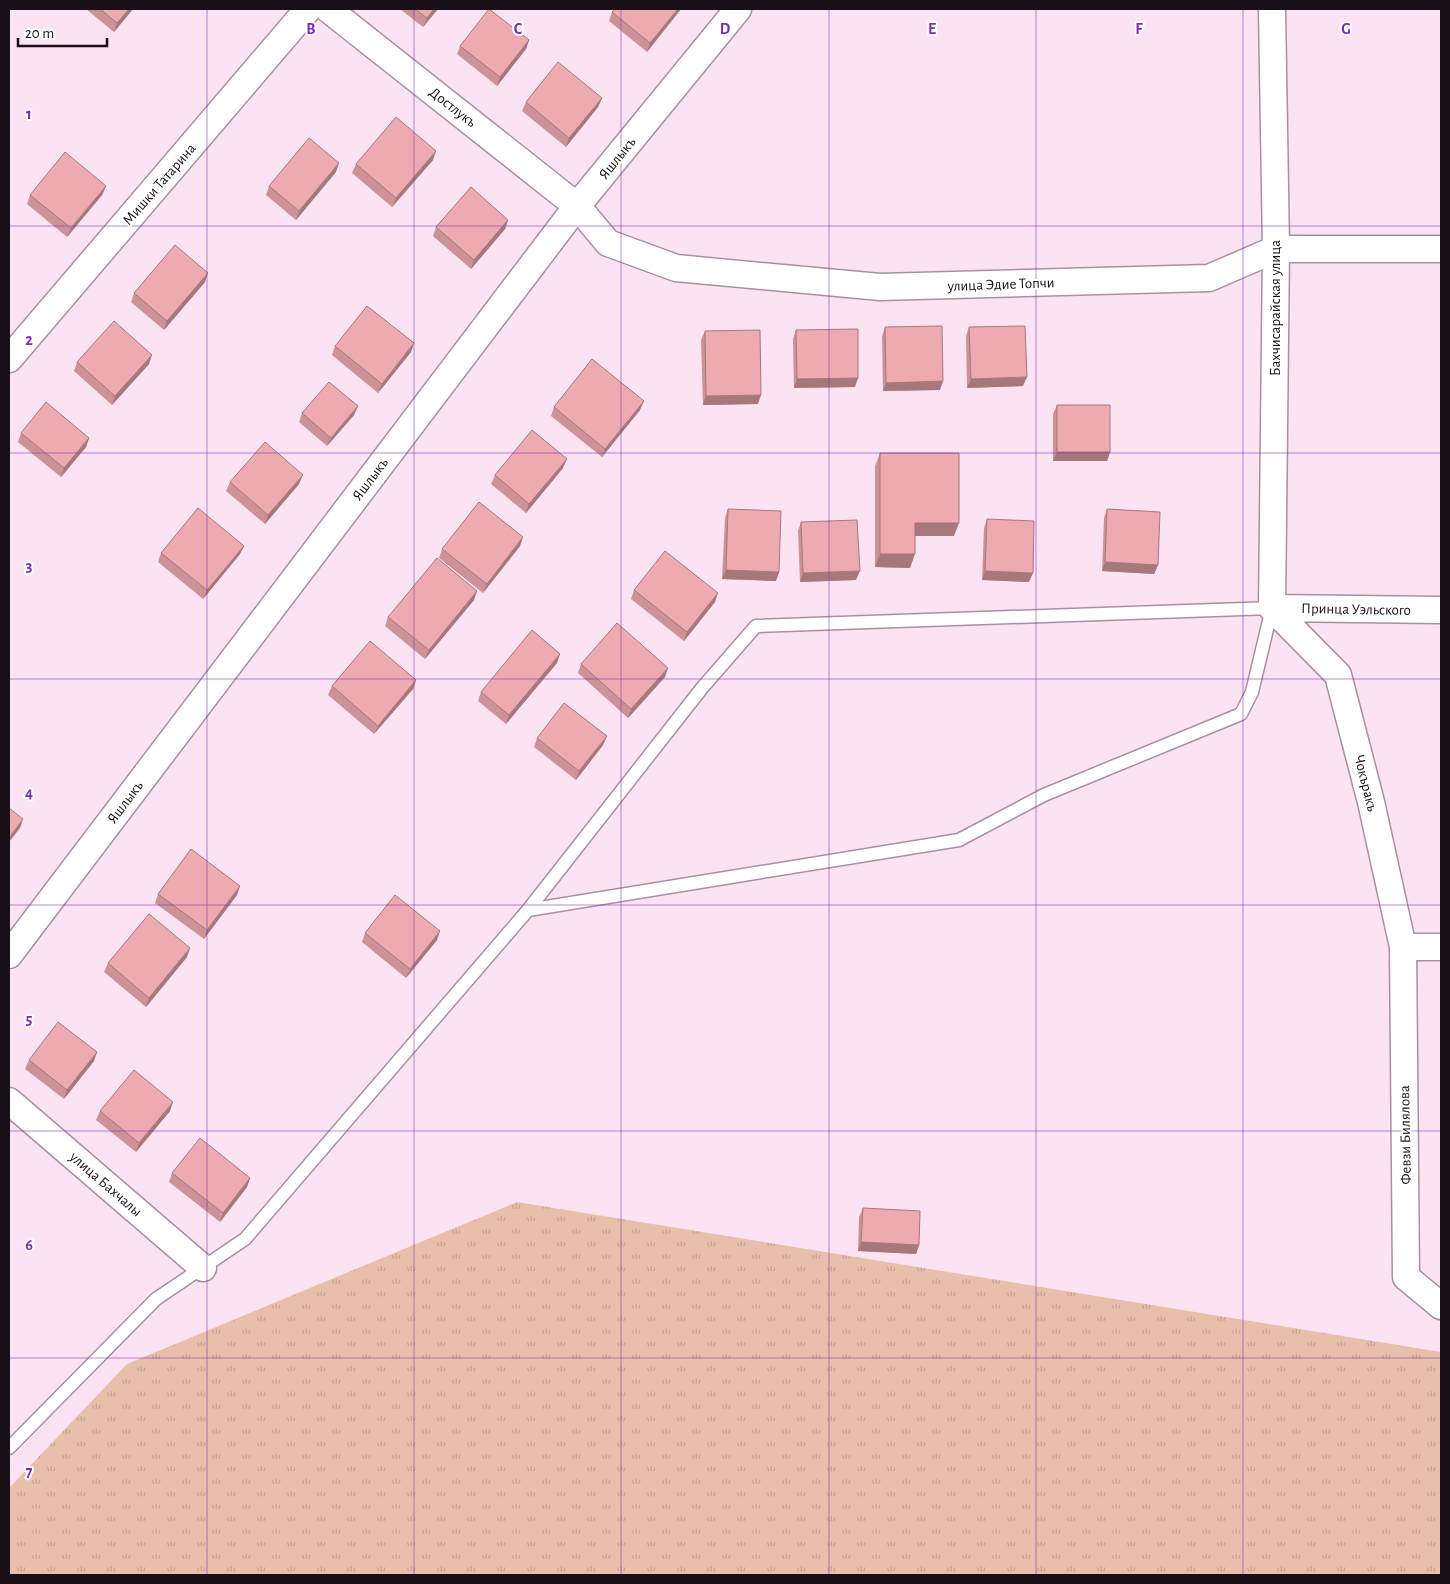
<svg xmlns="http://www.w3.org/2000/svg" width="1450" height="1584" viewBox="0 0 1450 1584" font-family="'Alegreya Sans',sans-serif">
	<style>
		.grass { fill: url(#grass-tufts) }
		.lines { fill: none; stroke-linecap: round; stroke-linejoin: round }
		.lane-casing { stroke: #ab8fa1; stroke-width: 15 }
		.street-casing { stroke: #ab8fa1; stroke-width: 29 }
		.lane { stroke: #fff; stroke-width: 12 }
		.street { stroke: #fff; stroke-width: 26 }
		.wall { fill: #cc9297 }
		.shaded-wall { fill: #a6777b }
		.building { fill: #edaab0; stroke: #a6777b }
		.grid { fill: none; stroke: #7b2cbf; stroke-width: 1; stroke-opacity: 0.55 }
		.labels { text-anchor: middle; stroke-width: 4; stroke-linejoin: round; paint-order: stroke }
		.street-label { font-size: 15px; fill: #190f16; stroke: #fff }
		.grid-label { font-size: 16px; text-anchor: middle; font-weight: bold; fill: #7b2cbf; stroke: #fff; stroke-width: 4; stroke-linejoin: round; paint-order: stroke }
	</style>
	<defs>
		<pattern id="grass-tufts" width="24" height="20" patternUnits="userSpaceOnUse" patternTransform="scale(1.25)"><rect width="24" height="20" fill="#e8bfaa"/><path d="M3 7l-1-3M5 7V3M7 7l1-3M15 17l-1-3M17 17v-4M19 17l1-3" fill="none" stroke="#c6a392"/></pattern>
	</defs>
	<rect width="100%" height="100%" fill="#fce3f3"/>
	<!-- grass -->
	<path class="grass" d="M517,1202L1441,1352V1575H9V1488L127,1364Z"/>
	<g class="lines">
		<!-- lane casing -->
		<g class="lane-casing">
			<path id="lane" d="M9,1448L156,1299L245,1239L528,910L959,840L1044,795L1241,714L1252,692L1272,608L756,626L702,688L528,910"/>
		</g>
		<!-- street casing -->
		<g class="street-casing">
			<path id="street" d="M328,9L577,206L608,243L676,268L880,287L1209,278L1276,249H1441
				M9,359L308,9
				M1272,608L1276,249L1272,9
				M1272,608L1338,675L1371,802L1403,947H1441
				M1272,608L1441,610
				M1403,947L1406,1277L1441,1306
				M9,955L577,206L738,9
				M9,1101L203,1268"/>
		</g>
		<!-- lane -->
		<use href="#lane" class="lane"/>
		<!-- street -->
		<use href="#street" class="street"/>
	</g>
	<!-- wall -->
	<path class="wall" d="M86,9H133L114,32Z
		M400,9H438L423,27Z
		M615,9H681L647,52L609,21L612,12Z
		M529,40L526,49L497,86L457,54L460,46Z
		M602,98L598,107L566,147L522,111L526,102Z
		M433,160L392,207L352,173L356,164Z
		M336,172L296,220L266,195L269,186Z
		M106,186L102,195L67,237L27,204L30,195Z
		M508,220L505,229L471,269L433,236L436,227Z
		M205,282L164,330L131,302L134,293Z
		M885,327L940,390L883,391L882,336Z
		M969,327L1023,386L967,388L966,336Z
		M796,330L855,387L794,388L793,339Z
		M705,331L758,404L703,405L701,340Z
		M335,346L411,352L378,393L332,355Z
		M77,362L149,364L112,405L74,371Z
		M1057,405L1110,452L1107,461H1053V414Z
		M358,406L354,415L327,446L299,422L302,413Z
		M554,407L640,410L602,457L551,416Z
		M21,433L89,438L86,447L61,477L18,442Z
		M880,453L954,536H915L910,568L875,567V466Z
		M563,468L526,513L491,484L495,475Z
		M230,482L299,484L265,524L226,491Z
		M728,509L779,572L776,581L722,579L725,518Z
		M1107,509L1158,565L1154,574L1102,571L1104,518Z
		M987,519L1029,582L982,580L984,528Z
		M801,522L856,580L800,582L798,531Z
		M520,546L483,593L439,558L442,549Z
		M161,553L240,554L203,599L158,562Z
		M634,590L715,602L684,641L631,599Z
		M477,591L474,600L425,659L385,626L388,617Z
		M557,663L506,724L478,701L481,692Z
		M581,664L665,677L628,718L578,673Z
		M416,680L413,689L374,734L328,695L332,686Z
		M537,738L603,745L576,780L534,747Z
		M158,894L237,895L204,939L155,903Z
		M365,933L437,940L406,978L362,942Z
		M187,957L146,1007L104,972L108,963Z
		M29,1060L94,1061L64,1099L25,1069Z
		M100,1111H170L136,1152L96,1120Z
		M172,1173L250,1178L247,1187L220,1222L169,1182Z
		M863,1208L919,1245L916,1254L858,1251L859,1217Z"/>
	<!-- shaded-wall -->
	<path class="shaded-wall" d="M129,9H133L114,32L117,23Z
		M434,9H438L423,27L427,18Z
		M678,9H681L647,52L650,43Z
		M529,40L526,49L497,86L500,77Z
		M602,98L598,107L566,147L569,138Z
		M436,151L433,160L392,207L396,198Z
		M339,163L336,172L296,220L299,211Z
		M106,186L102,195L67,237L71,228Z
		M508,220L505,229L471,269L474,260Z
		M208,273L205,282L164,330L167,321Z
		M414,343L411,352L378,393L382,384Z
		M152,355L149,364L112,405L115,396Z
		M1027,377L1023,386L967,388L971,379Z
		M858,378L855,387L794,388L797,379Z
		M943,381L940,390L883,391L886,383Z
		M761,395L758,404L703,405L706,396Z
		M644,401L640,410L602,457L605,449Z
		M358,406L354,415L327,446L331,438Z
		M89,438L86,447L61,477L64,468Z
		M1057,452H1110L1107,461H1053Z
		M567,459L563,468L526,513L529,504Z
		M303,475L299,484L265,524L268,515Z
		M915,523H959L954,536H910Z
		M523,537L520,546L483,593L487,584Z
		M244,546L240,554L203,599L207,590Z
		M880,554H915L910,568L875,567Z
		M1105,562L1158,565L1154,574L1102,571Z
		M726,570L779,572L776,581L722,579Z
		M860,571L856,580L800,582L803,573Z
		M985,571L1033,573L1029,582L982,580Z
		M477,591L474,600L425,659L429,650Z
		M718,593L715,602L684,641L687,632Z
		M560,654L557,663L506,724L509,715Z
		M668,668L665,677L628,718L631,709Z
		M416,680L413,689L374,734L378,726Z
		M607,736L603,745L576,780L579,771Z
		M23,819L20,828L9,842V838Z
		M240,886L237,895L204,939L207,930Z
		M440,931L437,940L406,978L410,969Z
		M190,948L187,957L146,1007L149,998Z
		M97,1052L94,1061L64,1099L67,1090Z
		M173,1102L170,1111L136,1152L139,1143Z
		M250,1178L247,1187L220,1222L223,1213Z
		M861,1242L919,1245L916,1254L858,1251Z"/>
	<!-- building -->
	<path class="building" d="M100,9H129L117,23Z
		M415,9H434L427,18Z
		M489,9L529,40L500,77L460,46Z
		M615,9H678L650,43L612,12Z
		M558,62L602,98L569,138L526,102Z
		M396,117L436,151L396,198L356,164Z
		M309,138L339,163L299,211L269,186Z
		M65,152L106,186L71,228L30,195Z
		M471,187L508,220L474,260L436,227Z
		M175,245L208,273L167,321L134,293Z
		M367,306L414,343L382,384L335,346Z
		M114,321L152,355L115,396L77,362Z
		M942,326L943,381L886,383L885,327Z
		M1025,326L1027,377L971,379L969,327Z
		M858,329V378L797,379L796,330Z
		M760,330L761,395L706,396L705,331Z
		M592,359L644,401L605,449L554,407Z
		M329,382L358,406L331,438L302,413Z
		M46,402L89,438L64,468L21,433Z
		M1057,405H1110V452H1057Z
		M532,430L567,459L529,504L495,475Z
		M265,442L303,475L268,515L230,482Z
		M880,453H959V523H915V554H880Z
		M479,502L523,537L487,584L442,549Z
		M198,508L244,546L207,590L161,553Z
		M728,509L781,511L779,572L726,570Z
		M1107,509L1160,512L1158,565L1105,562Z
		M987,519L1034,521L1033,573L985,571Z
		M857,520L860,571L803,573L801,522Z
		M665,551L718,593L687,632L634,590Z
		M437,558L477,591L429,650L388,617Z
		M617,623L668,668L631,709L581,664Z
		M532,630L560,654L509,715L481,692Z
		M370,641L416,680L378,726L332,686Z
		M564,703L607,736L579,771L537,738Z
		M9,808L23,819L9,838Z
		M191,849L240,886L207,930L158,894Z
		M395,895L440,931L410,969L365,933Z
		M149,914L190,948L149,998L108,963Z
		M58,1022L97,1052L67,1090L29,1060Z
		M134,1070L173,1102L139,1143L100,1111Z
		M200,1138L250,1178L223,1213L172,1173Z
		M863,1208L920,1211L919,1245L861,1242Z"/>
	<!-- grid -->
	<path class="grid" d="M207,9V1575M414,9V1575M621,9V1575M829,9V1575M1036,9V1575M1243,9V1575M9,226H1441M9,453H1441M9,679H1441M9,905H1441M9,1131H1441M9,1358H1441"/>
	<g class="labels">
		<!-- street labels -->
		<g class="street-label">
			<text transform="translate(453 107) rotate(38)" y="5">Достлукъ</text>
			<text transform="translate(617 158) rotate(-51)" y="5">Яшлыкъ</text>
			<text transform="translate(159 184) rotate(-49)" y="5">Мишки Татарина</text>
			<text transform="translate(1001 284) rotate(-2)" y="5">улица Эдие Топчи</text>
			<text transform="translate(1275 308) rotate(-90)" y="5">Бахчисарайская улица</text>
			<text transform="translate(370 479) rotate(-53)" y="5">Яшлыкъ</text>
			<text transform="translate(1356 609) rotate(1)" y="5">Принца Уэльского</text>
			<text transform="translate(1366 783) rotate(76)" y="5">Чокъракъ</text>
			<text transform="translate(125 802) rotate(-53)" y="5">Яшлыкъ</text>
			<text transform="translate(1405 1135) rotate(-91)" y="5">Февзи Билялова</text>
			<text transform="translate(106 1184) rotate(41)" y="5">улица Бахчалы</text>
		</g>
	</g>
	<g class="grid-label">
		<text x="311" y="34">B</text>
		<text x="518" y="34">C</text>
		<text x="725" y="34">D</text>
		<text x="932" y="34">E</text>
		<text x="1139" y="34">F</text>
		<text x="1346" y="34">G</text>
		<text x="29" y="119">1</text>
		<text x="29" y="345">2</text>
		<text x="29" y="571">3</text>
		<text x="29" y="798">4</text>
		<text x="29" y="1024">5</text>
		<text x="29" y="1250">6</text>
		<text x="29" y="1477">7</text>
	</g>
	<!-- border -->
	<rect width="1450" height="1584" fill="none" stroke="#190f16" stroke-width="20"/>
	<!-- scale -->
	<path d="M18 38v8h89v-8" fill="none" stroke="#190f16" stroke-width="2.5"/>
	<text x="25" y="38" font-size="15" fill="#190f16" stroke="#ffffff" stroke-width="4" paint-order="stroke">20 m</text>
</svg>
